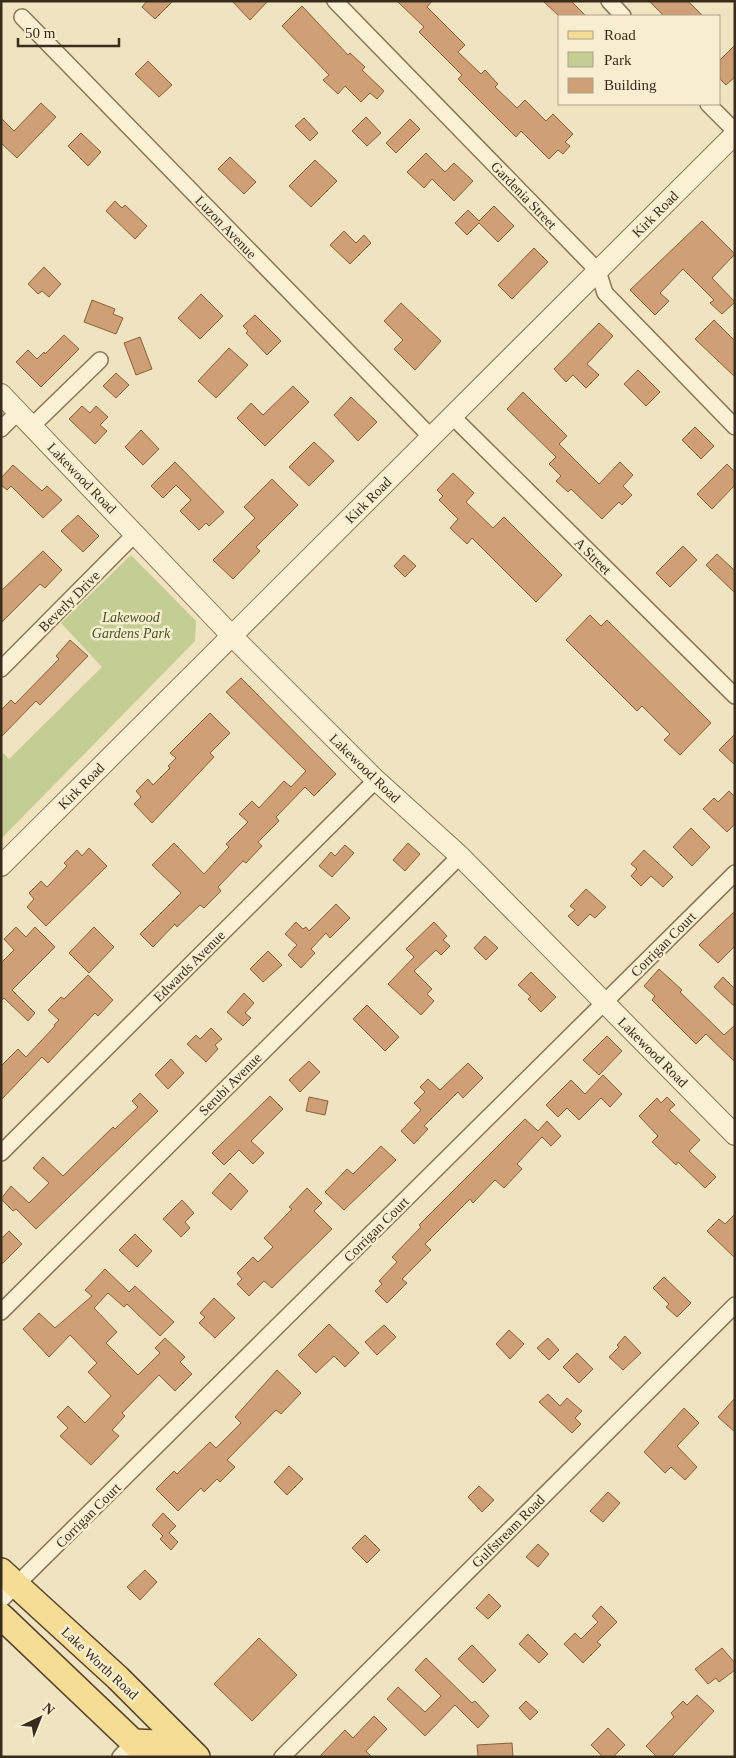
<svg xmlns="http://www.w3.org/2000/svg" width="736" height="1758" viewBox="0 0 736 1758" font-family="Georgia,serif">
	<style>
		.green { fill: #c4ce94 }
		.building { fill: #cfa075; stroke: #8a5f3c }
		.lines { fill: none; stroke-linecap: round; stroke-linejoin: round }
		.minor-casing { stroke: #897557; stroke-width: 18 }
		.tertiary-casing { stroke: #897557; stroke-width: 22 }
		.primary-casing { stroke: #57422c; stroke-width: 28 }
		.minor { stroke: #faf1d4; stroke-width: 15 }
		.tertiary { stroke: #faf1d4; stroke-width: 20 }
		.primary { stroke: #f5dd96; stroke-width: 25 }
		.labels { text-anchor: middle; stroke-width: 5; stroke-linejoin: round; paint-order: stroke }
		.street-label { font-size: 14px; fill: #382c1c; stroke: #f7eed0 }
		.park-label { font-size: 14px; font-style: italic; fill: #465622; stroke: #f7eed0 }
	</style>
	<rect width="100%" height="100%" fill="#f0e4c0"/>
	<!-- green -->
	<path class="green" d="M131,555L196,621L195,641L1,839V751L9,759L102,667L61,623Z"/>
	<!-- building -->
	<path class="building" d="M147,1H173L155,19L142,7Z
		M232,1H268L250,20Z
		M397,1H432L427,7L465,45L458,52L481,74L485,70L498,84L495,87L517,108L525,100L546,121L553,114L573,134L565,142L570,146L563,154L558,150L549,159L521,131L516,137L458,79L462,75L419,32L424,27Z
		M543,1H571L586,16H559Z
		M649,1H688L703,16H664Z
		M302,6L348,55L350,53L365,67L362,70L384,91L377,99L370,93L361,102L345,86L338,94L323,80L329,75L282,26Z
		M735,45V77L726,85L720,79V60Z
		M148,61L172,85L159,97L135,74Z
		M41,103L56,117L17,158L1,143V118L14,131Z
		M366,117L381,133L367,146L352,131Z
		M304,118L318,133L310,141L295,126Z
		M410,119L420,129L396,153L386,143Z
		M81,133L101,152L88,166L68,146Z
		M426,153L445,172L454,163L473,181L454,201L432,179L424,188L407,172Z
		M230,157L256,182L244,194L218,169Z
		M315,160L337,181L311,207L289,186Z
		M115,201L122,208L125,205L147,226L135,239L106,211Z
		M494,206L514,226L498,242L479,223L467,235L455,223L468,210L479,221Z
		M702,221L735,254L712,278L735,302L722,314L710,303L714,300L683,269L660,293L669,301L655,315L630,290Z
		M344,231L356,243L364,235L371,243L350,264L330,245Z
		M534,248L548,262L512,299L498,285Z
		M44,267L61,284L49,297L42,291L38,294L28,284Z
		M201,294L223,316L200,339L178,318Z
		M92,300L115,309L113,314L123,318L116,334L84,322Z
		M401,303L441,341L415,370L394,349L403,340L384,321Z
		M255,315L281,341L267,355L246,333L248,331L243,326Z
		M714,320L735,341V377L695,339Z
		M599,323L613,336L587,364L599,375L586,388L573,375L566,382L554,369Z
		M64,335L79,349L41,387L16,362L28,350L37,359L44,352L45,354Z
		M140,337L152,369L136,375L124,343Z
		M229,348L248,365L216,398L198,381Z
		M638,370L660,392L646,406L624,384Z
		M116,373L129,385L116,398L103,386Z
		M293,386L309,402L265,446L237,418L251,403L263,415Z
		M523,392L567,436L559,444L599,484L620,462L633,475L623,486L632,495L622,505L619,502L602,519L571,489L568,492L556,481L561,476L549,464L556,457L507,409Z
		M351,397L377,422L358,441L334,415Z
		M82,406L90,413L96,406L108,417L100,425L107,431L95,444L69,419Z
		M695,427L714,446L701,459L682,440Z
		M141,430L159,449L143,465L125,447Z
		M314,442L334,461L309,486L289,467Z
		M175,462L224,512L209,526L206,523L199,530L180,511L191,500L176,485L163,498L151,486Z
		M727,464L735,472V485L712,509L697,494Z
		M13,465L42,491L47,486L62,500L43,518L11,486L7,490L1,485V478Z
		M453,473L474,493L466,502L493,528L504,517L562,575L536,602L472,538L467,544L450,528L458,519L439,500L443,496L437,490Z
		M272,479L298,505L256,547L260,551L233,579L213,560L255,518L244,507Z
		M78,515L99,536L83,552L61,531Z
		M683,546L697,560L670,587L656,573Z
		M43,551L62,570L45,588L40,584L1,623V591Z
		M717,554L735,571V593L706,565Z
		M404,555L416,566L405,577L394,566Z
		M590,615L601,626L607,620L711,723L680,755L664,740L670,734L642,706L637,711L566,640Z
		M70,640L88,656L40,705L36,701L1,737V710L11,700L15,704L59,659L56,656Z
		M241,678L336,774L314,796L305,787L276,817L279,821L258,842L262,846L246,863L243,861L218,887L221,891L204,908L200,905L177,927L175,924L153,947L140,934L181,893L152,865L174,843L204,874L229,847L226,844L248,822L239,814L252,801L259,808L284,781L291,787L306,771L226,692Z
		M210,713L230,733L210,753L214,757L152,823L134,804L141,797L136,791L148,779L153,785L170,768L168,766L176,758L170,753Z
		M735,734V765L719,750Z
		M729,791L735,797V824L727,832L703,809L714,798L718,802Z
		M691,828L710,847L692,866L673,847Z
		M408,843L420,854L405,871L393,860Z
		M345,845L354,853L332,877L319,866L331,852L335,856Z
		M89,848L107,866L46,926L27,907L34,899L29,893L41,881L47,887L67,866L64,863L77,850L82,856Z
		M644,850L673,877L663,887L651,876L641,886L631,876L637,869L631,864Z
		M586,889L606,907L595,918L590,914L578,926L568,916L575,910L570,906Z
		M336,904L350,918L330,938L326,933L311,949L315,953L301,968L288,955L297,945L285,934L296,922L303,929L306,927L309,931Z
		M735,911V946L718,963L699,945Z
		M434,922L447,936L443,940L450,946L441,955L436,950L414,971L432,989L427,994L434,1001L421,1015L388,984L414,957L406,949Z
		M16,927L26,937L35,927L55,947L12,990L35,1013L28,1021L4,998L1,1001V963L14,950L4,939Z
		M94,927L114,947L89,973L69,953Z
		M485,936L498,948L486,960L474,948Z
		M268,951L282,965L263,982L250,969Z
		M659,969L682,990L680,992L724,1035L735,1025V1062L706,1034L696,1044L652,1000L655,996L644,986Z
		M531,972L556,997L541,1012L528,999L531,997L518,985Z
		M88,975L113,1000L98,1016L95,1013L48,1063L42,1057L1,1100V1066L18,1049L26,1057L55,1026L54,1025L59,1020L48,1010L61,997L64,999Z
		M723,977L735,989V1007L714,987Z
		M244,993L254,1003L245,1013L251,1018L243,1026L227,1012Z
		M367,1005L399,1037L385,1051L353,1019Z
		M211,1028L222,1039L215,1045L218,1049L206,1062L187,1044L196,1035L200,1039Z
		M607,1036L622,1051L599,1075L583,1060Z
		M171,1059L184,1073L168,1089L155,1075Z
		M309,1061L320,1072L300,1092L289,1080Z
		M468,1063L483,1078L463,1098L458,1092L424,1126L428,1129L414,1144L401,1131L421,1110L414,1103L425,1092L420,1087L428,1079L440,1090Z
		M603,1075L622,1094L610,1107L601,1098L579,1120L567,1108L558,1117L546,1105L571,1080L585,1094Z
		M140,1093L158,1111L36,1229L16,1209L13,1211L1,1199L11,1186L29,1203L49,1183L33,1168L43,1157L63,1176L113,1127L115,1129L138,1107L132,1101Z
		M270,1096L283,1109L251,1141L264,1153L253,1164L239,1150L224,1165L212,1153Z
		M309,1097L328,1101L325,1115L306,1111Z
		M667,1097L675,1105L669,1110L700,1140L689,1151L716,1177L705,1188L678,1162L676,1165L652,1142L658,1136L639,1116L657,1098L661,1103Z
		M525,1119L538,1131L547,1121L561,1136L551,1146L542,1137L517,1164L522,1169L504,1188L495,1180L473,1203L470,1199L425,1244L431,1250L402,1279L407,1283L387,1303L375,1291L382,1284L379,1281L397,1262L392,1257L421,1227L419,1225Z
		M381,1146L396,1160L344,1210L325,1192L347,1169L353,1174Z
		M230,1173L248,1191L231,1210L212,1193Z
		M307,1188L322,1203L314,1211L332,1229L272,1288L264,1281L249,1296L237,1284L242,1279L237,1273L253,1257L258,1262L273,1247L264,1238L292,1209L289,1207Z
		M182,1200L194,1213L185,1222L190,1228L181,1237L163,1219Z
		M735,1214V1258L707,1231L719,1219L725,1224Z
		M9,1231L22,1244L1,1265V1239Z
		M135,1234L152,1251L137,1267L119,1250Z
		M105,1269L129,1292L135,1286L174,1322L160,1336L127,1304L124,1307L108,1293L94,1308L117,1332L106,1343L138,1375L160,1353L155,1348L165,1338L185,1357L180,1362L192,1374L175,1391L159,1375L122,1413L125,1416L112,1430L119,1436L91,1465L60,1436L68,1428L57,1417L68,1406L85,1423L111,1396L88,1372L97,1363L70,1335L49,1357L23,1329L39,1313L55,1328L92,1296L85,1290Z
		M664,1277L691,1303L677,1317L666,1307L669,1304L653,1288Z
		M214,1298L235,1318L215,1338L199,1323L205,1317L200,1313Z
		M329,1324L359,1353L345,1367L334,1356L316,1373L298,1355Z
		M384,1325L396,1337L377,1355L365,1342Z
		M509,1330L524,1344L510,1359L496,1344Z
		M625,1336L641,1353L623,1370L609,1357L619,1347L617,1345Z
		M548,1338L559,1350L549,1360L537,1348Z
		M577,1353L593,1369L579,1383L563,1367Z
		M277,1370L301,1393L281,1414L276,1410L227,1460L235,1467L220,1482L217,1479L204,1492L201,1488L178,1511L156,1489L174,1471L177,1474L210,1442L216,1448L241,1423L235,1417Z
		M548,1394L560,1406L567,1398L582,1411L575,1418L581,1424L572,1433L539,1402Z
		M735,1398V1432L718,1417Z
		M684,1408L699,1423L677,1446L697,1467L685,1480L671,1467L665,1473L644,1452Z
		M289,1466L303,1479L287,1495L274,1482Z
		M479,1486L494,1500L482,1512L468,1497Z
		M608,1492L620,1503L603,1522L590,1511Z
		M163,1513L176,1526L169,1533L178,1542L171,1550L160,1539L163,1536L152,1525Z
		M365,1535L380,1550L367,1563L352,1548Z
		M538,1544L549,1554L538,1567L526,1557Z
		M145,1570L157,1582L140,1600L127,1587Z
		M489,1594L501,1606L488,1619L476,1608Z
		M601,1606L617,1622L597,1642L601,1645L583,1663L564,1644L575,1633L581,1639L598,1622L592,1616Z
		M528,1634L548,1654L539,1663L519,1644Z
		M259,1638L297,1675L252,1721L214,1684Z
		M472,1645L496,1670L483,1683L458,1659Z
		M722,1648L735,1663V1670L719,1682L716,1678L708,1684L695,1669Z
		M426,1658L472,1703L475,1701L489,1716L478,1728L455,1705L425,1736L387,1699L398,1687L425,1712L441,1696L415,1670Z
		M697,1695L714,1711L671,1757H657L646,1746L674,1717L671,1713L683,1701L687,1705Z
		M526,1701L538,1712L530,1720L519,1708Z
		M374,1716L387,1729L366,1751L372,1757H319L345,1730L353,1738Z
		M608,1728L625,1745L613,1757H603L591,1745Z
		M512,1743L513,1757H478L477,1745Z"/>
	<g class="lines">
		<!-- minor casing -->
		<g class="minor-casing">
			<path id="minor" d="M335,1L598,271L605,293L735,427
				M609,1L623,16
				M22,17L431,437
				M708,104L735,131
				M452,416L735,696
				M32,426L100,360
				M1,429L18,412
				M1,669L136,533
				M1,1153L376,780
				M1,1312L460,856
				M1,1600L735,873
				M120,1757L134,1742
				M282,1757L735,1305"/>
		</g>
		<!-- tertiary casing -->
		<g class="tertiary-casing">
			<path id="tertiary" d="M1,394L232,636L376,780L460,856L735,1135
				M1,866L735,134"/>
		</g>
		<!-- primary casing -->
		<g class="primary-casing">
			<path id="primary" d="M1,1571L118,1678L197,1757
				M1,1616L149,1757
				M134,1742L157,1743L171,1757"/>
		</g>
		<!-- minor -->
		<use href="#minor" class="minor"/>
		<!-- tertiary -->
		<use href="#tertiary" class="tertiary"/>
		<!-- primary -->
		<use href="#primary" class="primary"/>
	</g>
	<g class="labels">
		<!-- street labels -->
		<g class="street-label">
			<text transform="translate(524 195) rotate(46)" y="5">Gardenia Street</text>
			<text transform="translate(655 214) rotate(-45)" y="5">Kirk Road</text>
			<text transform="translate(226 227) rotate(46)" y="5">Luzon Avenue</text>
			<text transform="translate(82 478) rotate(46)" y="5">Lakewood Road</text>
			<text transform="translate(368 500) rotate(-45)" y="5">Kirk Road</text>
			<text transform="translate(593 556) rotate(45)" y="5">A Street</text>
			<text transform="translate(69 601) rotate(-45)" y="5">Beverly Drive</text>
			<text transform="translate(365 768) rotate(44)" y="5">Lakewood Road</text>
			<text transform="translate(81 786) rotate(-45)" y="5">Kirk Road</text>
			<text transform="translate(663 944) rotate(-45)" y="5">Corrigan Court</text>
			<text transform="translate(189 966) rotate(-45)" y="5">Edwards Avenue</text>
			<text transform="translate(653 1052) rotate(45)" y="5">Lakewood Road</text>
			<text transform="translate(230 1084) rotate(-45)" y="5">Serubi Avenue</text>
			<text transform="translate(376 1229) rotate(-45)" y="5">Corrigan Court</text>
			<text transform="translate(88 1515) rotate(-45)" y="5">Corrigan Court</text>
			<text transform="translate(508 1531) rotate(-45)" y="5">Gulfstream Road</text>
			<text transform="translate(100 1663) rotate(43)" y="5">Lake Worth Road</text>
		</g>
		<!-- park labels -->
		<g class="park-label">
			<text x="131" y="622">Lakewood<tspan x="131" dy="16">Gardens Park</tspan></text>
		</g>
	</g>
	<!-- border -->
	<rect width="736" height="1758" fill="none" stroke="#382c1c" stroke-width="5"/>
	<!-- legend -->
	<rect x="558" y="15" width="162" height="90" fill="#f7eed0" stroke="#aba088"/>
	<rect x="568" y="31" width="25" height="8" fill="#f5dd96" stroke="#aba088"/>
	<text x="604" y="40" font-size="15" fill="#382c1c">Road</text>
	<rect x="568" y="52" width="25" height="15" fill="#c4ce94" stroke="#aba088"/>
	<text x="604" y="65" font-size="15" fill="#382c1c">Park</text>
	<rect x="568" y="78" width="25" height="15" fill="#cfa075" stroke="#aba088"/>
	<text x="604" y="90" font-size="15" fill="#382c1c">Building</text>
	<!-- north arrow -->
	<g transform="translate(40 1718) rotate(43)" stroke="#f7eed0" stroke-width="4" paint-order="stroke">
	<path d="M0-4L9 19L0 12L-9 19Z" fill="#382c1c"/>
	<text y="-8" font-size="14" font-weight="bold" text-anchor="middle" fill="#382c1c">N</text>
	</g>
	<!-- scale -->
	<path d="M18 38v8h101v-8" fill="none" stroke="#382c1c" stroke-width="2.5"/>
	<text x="25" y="38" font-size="15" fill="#382c1c" stroke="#f7eed0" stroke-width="4" paint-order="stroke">50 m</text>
</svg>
